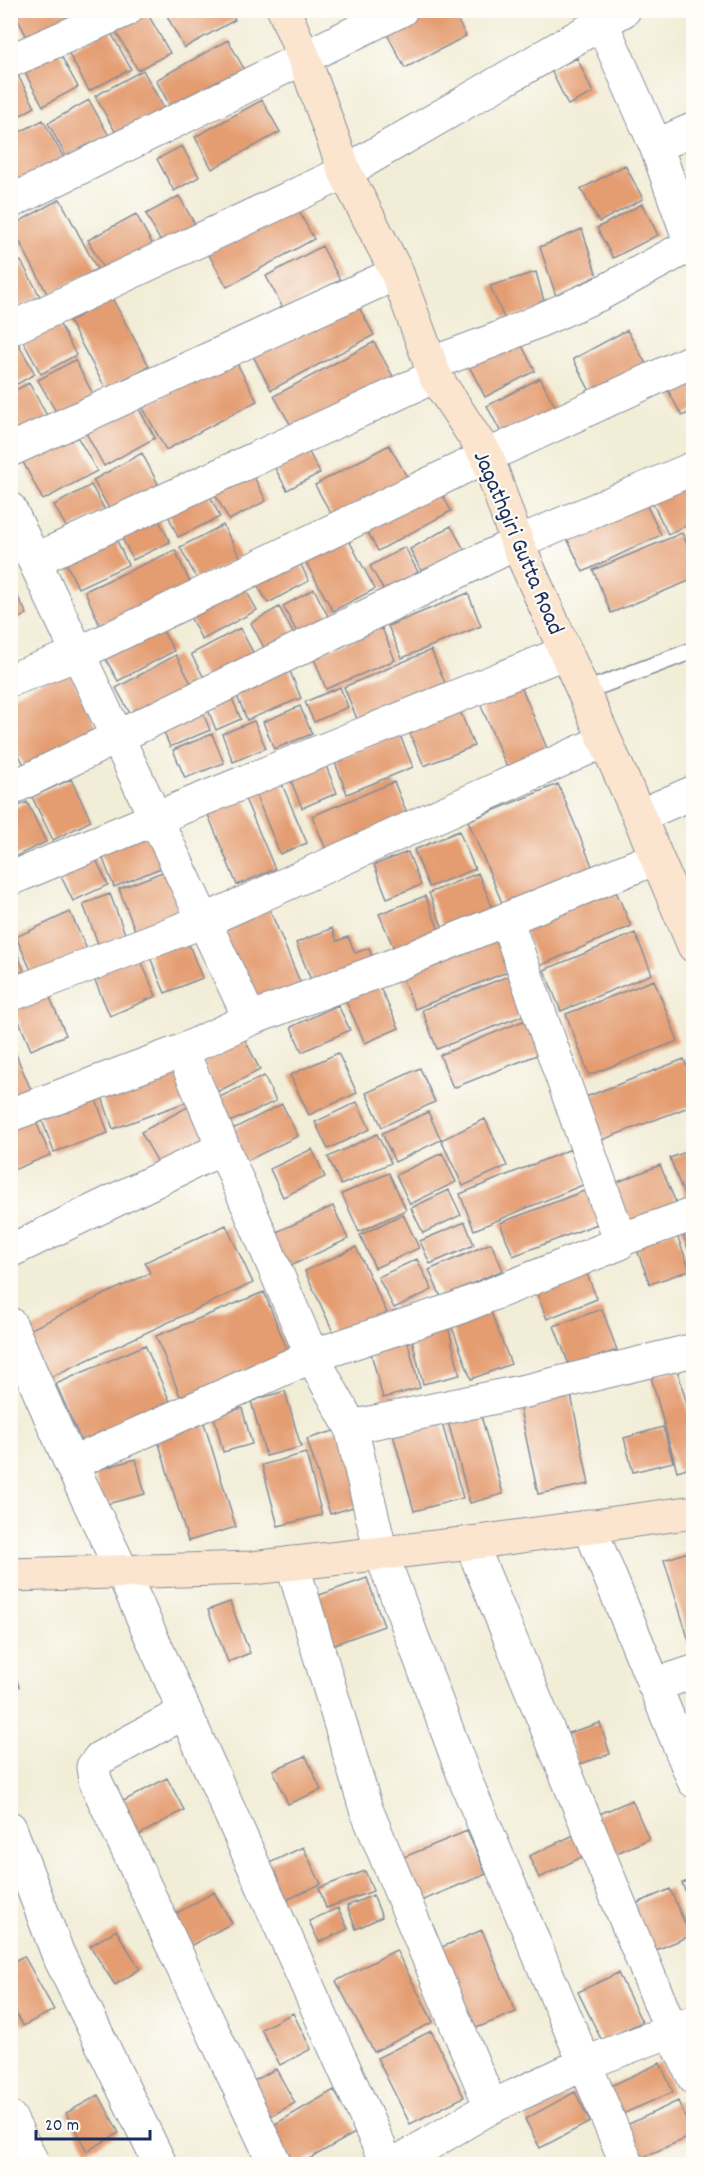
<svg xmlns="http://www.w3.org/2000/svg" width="704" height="2175" viewBox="0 0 704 2175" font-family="Dekko,sans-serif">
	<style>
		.building { fill: #e49c71 }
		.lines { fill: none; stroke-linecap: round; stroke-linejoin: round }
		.lane-casing { stroke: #868e9a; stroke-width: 19 }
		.street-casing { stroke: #868e9a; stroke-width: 35 }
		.secondary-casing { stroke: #868e9a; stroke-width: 35 }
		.lane { stroke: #fff; stroke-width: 16 }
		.street { stroke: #fff; stroke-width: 33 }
		.secondary { stroke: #fce5cf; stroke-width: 33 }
		.labels { text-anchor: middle; stroke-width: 4.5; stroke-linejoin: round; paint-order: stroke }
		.street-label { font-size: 24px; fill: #1b2f5e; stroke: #fdfcf7 }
	</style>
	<rect width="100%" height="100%" fill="#fdfcf7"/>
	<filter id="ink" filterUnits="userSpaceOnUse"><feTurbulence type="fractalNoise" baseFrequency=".0167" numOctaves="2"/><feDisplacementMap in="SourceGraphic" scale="12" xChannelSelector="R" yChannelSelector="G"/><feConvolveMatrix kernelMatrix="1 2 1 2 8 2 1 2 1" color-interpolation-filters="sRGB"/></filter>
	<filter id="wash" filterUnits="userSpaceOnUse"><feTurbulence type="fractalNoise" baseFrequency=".008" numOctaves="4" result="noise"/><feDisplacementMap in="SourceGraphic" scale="24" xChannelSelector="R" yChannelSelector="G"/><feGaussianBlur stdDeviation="1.35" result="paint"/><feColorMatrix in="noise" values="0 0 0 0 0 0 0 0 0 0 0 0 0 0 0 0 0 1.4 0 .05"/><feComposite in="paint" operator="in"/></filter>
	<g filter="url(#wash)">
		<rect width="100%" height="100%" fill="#f2edd7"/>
		<g id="blocks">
			<!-- building -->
			<path class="building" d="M13,10H88L30,43Z
				M164,10H230L235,20L184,48Z
				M426,10H452L466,36L405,68L386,32Z
				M146,11L170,53L138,70L114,28Z
				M109,29L131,69L89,91L68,52Z
				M228,40L248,76L175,115L156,80Z
				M58,50L78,87L43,106L23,69Z
				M577,58L593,93L568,105L551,70Z
				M143,70L168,116L121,142L95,96Z
				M16,72L35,107L10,121V75Z
				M89,100L114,145L72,167L48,123Z
				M262,100L280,132L212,169L195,137Z
				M43,120L69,167L10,199V137Z
				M182,146L199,177L174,191L157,159Z
				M625,165L643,199L599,222L581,189Z
				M179,196L197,228L163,246L146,214Z
				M60,199L97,269L48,295L11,226Z
				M642,204L658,235L613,258L597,228Z
				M296,206L314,239L227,287L208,253Z
				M136,214L155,249L107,275L88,240Z
				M582,229L597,276L556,296L540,247Z
				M10,246L17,258L10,261Z
				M322,246L340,280L284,310L266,276Z
				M21,261L40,296L10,312V267Z
				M536,272L546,309L504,318L490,286Z
				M112,298L149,366L106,389L69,321Z
				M355,300L374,335L271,390L253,356Z
				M56,317L76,355L41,374L20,336Z
				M627,330L646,364L591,393L573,359Z
				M517,336L535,371L485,397L467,362Z
				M15,338L35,374L10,388V340Z
				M374,342L396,382L297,436L274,396Z
				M234,358L257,401L166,450L143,408Z
				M75,360L95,398L59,417L38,380Z
				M694,362V410L682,416L662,379Z
				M540,378L559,414L506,442L487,406Z
				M29,383L50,421L10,438V393Z
				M137,405L155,438L104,466L86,433Z
				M74,431L97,471L43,500L22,460Z
				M303,441L320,473L287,490L270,459Z
				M389,445L407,477L333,517L315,485Z
				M142,453L159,486L111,512L93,480Z
				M248,465L266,501L229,520L210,485Z
				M694,480V522L668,534L651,500Z
				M91,485L105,510L68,530L54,505Z
				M205,485L220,517L178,537L163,504Z
				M438,486L451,511L378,551L364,525Z
				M644,500L661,535L583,572L566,536Z
				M153,508L170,542L133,560L116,526Z
				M223,525L240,557L197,579L180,547Z
				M451,526L467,555L425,578L410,549Z
				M111,527L128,565L78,588L60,550Z
				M682,533L694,561V579L611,613L593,570Z
				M347,537L375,589L333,611L304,559Z
				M405,547L421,578L387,596L370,566Z
				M175,550L191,585L100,626L85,591Z
				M296,555L309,581L268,603L253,578Z
				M239,578L257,610L202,640L185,607Z
				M10,583L27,614L10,623Z
				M314,589L332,624L301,640L283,606Z
				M468,593L481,626L402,658L388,626Z
				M279,607L297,640L268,655L251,623Z
				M156,619L174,651L118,681L100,649Z
				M240,628L255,656L207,683L191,654Z
				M382,628L395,660L326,689L313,656Z
				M431,650L445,683L357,719L344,687Z
				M176,655L196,693L137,726L116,688Z
				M68,669L99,732L25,767L10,737V697Z
				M289,669L301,698L247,720L235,691Z
				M520,684L549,753L508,770L479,701Z
				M340,687L348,707L314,722L305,702Z
				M229,692L241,719L216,730L205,702Z
				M200,706L210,730L170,747L160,722Z
				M300,706L312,734L274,749L263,722Z
				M459,708L474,746L424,766L408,729Z
				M254,721L266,748L233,762L222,734Z
				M399,733L413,767L347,794L334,760Z
				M212,734L224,763L185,778L173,750Z
				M324,761L337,793L302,808L289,776Z
				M71,779L91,821L53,840L32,797Z
				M281,782L307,843L280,854L255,793Z
				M394,782L410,820L328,854L312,816Z
				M558,784L595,873L505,910L468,821Z
				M243,794L275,869L237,885L206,810Z
				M27,802L46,842L10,859V810Z
				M149,830L163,867L114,887L99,849Z
				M459,831L475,869L429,887L414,850Z
				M408,852L421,885L387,898L374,865Z
				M93,853L108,885L73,901L58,870Z
				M165,871L182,913L135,930L119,889Z
				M478,873L494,911L444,931L429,893Z
				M611,880L631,926L539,966L520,920Z
				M110,894L129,944L102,954L83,904Z
				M425,896L440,932L395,951L379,914Z
				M267,903L303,989L254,1009L218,923Z
				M70,912L89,954L35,979L16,937Z
				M332,928L337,941L348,937L355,953L369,948L373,960L313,985L296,943Z
				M184,932L202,978L165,993L146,948Z
				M500,933L514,969L415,1009L400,973Z
				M635,933L652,974L561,1011L544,970Z
				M10,934L24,971L10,976Z
				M136,949L156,996L110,1016L90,969Z
				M516,973L532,1012L437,1049L422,1010Z
				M654,980L678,1041L589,1075L566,1014Z
				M377,981L399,1028L365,1043L344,997Z
				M46,988L66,1035L31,1050L11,1002Z
				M338,1005L350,1030L302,1052L291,1027Z
				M533,1017L547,1051L453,1088L440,1055Z
				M244,1038L260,1070L217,1092L201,1060Z
				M14,1050L34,1097L10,1106V1052Z
				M338,1053L357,1093L309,1115L290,1075Z
				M684,1059L694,1085V1105L599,1141L583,1098Z
				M175,1064L189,1101L113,1129L100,1091Z
				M420,1068L435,1102L382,1127L366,1093Z
				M264,1076L276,1101L225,1124L213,1100Z
				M94,1094L108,1133L54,1152L40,1115Z
				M197,1102L217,1141L162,1170L141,1132Z
				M357,1102L370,1129L328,1149L315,1122Z
				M282,1104L298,1136L244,1162L229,1131Z
				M428,1112L441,1140L395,1162L382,1133Z
				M33,1115L50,1155L11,1171L10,1124Z
				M485,1119L507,1166L463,1186L441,1140Z
				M377,1134L391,1163L341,1185L328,1157Z
				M312,1149L325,1177L283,1197L270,1169Z
				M571,1149L585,1184L474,1230L460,1194Z
				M694,1149V1200L687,1203L670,1158Z
				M442,1153L456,1182L410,1204L396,1175Z
				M660,1165L677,1205L625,1227L608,1186Z
				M389,1173L406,1210L359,1232L342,1194Z
				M592,1188L605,1221L513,1256L500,1223Z
				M449,1190L461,1215L423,1233L411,1208Z
				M333,1206L348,1239L284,1269L268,1236Z
				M403,1214L419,1248L375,1268L360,1235Z
				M694,1221V1262H693L680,1226Z
				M465,1222L474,1245L430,1264L420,1241Z
				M226,1225L253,1283L38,1383L16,1336L150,1273L145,1262Z
				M675,1230L690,1270L650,1284L635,1245Z
				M491,1243L503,1270L441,1297L429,1270Z
				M356,1247L387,1313L336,1338L305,1271Z
				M417,1259L432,1290L394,1308L378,1277Z
				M583,1264L597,1299L547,1319L533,1284Z
				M264,1292L290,1357L182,1401L156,1336Z
				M487,1302L511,1364L471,1379L448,1316Z
				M602,1309L617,1350L570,1367L554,1326Z
				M446,1319L460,1375L423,1384L409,1327Z
				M405,1332L420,1388L383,1398L368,1342Z
				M145,1345L172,1406L83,1445L56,1384Z
				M10,1351L25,1380L10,1387Z
				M677,1369L694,1429V1466L677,1471L651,1377Z
				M569,1385L589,1484L538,1494L517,1395Z
				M285,1391L301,1447L266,1456L251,1401Z
				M478,1405L503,1494L470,1503L446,1414Z
				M242,1408L252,1444L223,1452L214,1416Z
				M439,1413L463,1498L414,1511L391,1427Z
				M204,1423L236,1527L188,1541L157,1437Z
				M663,1427L673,1462L633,1472L624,1438Z
				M344,1428L367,1503L330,1514L307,1439Z
				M306,1453L322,1515L278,1526L262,1465Z
				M136,1459L145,1494L103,1505L93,1471Z
				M694,1550V1654H693L664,1560Z
				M367,1578L384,1626L332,1645L314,1597Z
				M230,1602L250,1653L228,1662L208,1610Z
				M10,1654L19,1687L10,1689Z
				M600,1723L610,1754L577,1765L568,1733Z
				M306,1756L321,1790L288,1804L273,1770Z
				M167,1778L184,1810L130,1840L112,1807Z
				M632,1800L649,1839L612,1855L595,1816Z
				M467,1831L486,1874L416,1903L397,1860Z
				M578,1833L588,1854L539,1878L529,1856Z
				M303,1847L321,1884L280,1903L263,1866Z
				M365,1871L373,1891L326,1908L319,1888Z
				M694,1879V1912H693L682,1883Z
				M670,1889L690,1936L651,1952L631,1906Z
				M214,1892L232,1923L181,1951L163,1921Z
				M373,1895L382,1917L356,1929L347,1906Z
				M338,1908L348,1929L319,1942L309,1921Z
				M116,1930L140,1969L115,1985L90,1946Z
				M482,1930L516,2012L469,2031L435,1950Z
				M396,1950L433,2022L374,2052L336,1981Z
				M24,1956L54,2010L23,2026L10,2003V1963Z
				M618,1973L642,2022L602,2041L578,1992Z
				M293,2013L311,2049L280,2065L261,2029Z
				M431,2031L464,2097L410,2124L377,2058Z
				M660,2063L673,2092L618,2116L606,2088Z
				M276,2069L295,2103L269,2117L250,2083Z
				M334,2090L357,2132L300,2164H292L270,2127Z
				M575,2092L590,2122L540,2148L525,2119Z
				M99,2095L119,2133L87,2151L66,2113Z
				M678,2101L693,2135L635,2161L620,2128Z"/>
		</g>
	</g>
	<g filter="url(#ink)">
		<use href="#blocks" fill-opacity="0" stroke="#868e9a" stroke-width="1.5"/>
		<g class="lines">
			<!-- lane casing -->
			<g class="lane-casing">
				<path id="lane" d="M583,692L694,650"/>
			</g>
			<!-- street casing -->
			<g class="street-casing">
				<path id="street" d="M596,10L656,146L694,252
					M10,61L126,10
					M656,146L694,129
					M10,202L401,10
					M10,329L345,172L624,10
					M430,364L495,340L598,295L690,245
					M10,450L397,273
					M10,509L250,1019
					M35,560L435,376
					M10,680L78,654L487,456L694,360
					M10,789L517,543L694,468
					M639,816L694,792
					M10,879L156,818L566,652
					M506,919L620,1240
					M10,995L204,921L604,741
					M182,1051L312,1356L351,1427L381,1553L467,1784L627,2164
					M10,1115L182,1051L250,1019L384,969L656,858
					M10,1251L223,1148
					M10,1324L71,1464L122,1571L387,2164
					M351,1427L530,1390L694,1350
					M71,1464L312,1356L455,1309L618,1244L620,1240L694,1214
					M589,1526L694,1781
					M471,1543L672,2032L694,2078
					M292,1563L366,1809L491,2107
					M654,1685L694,1672
					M185,1712L100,1758L93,1767L95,1780L275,2164
					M10,1828L58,1954L160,2164
					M10,2118L33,2164
					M395,2164L491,2107L586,2063L692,2023"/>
			</g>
			<!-- secondary casing -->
			<g class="secondary-casing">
				<path id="secondary" d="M284,10L304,58L345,172L397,273L435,376L487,456L517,543L639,816L694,946
					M10,1575L252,1568L471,1543L694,1512"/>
			</g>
			<!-- lane -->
			<use href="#lane" class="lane"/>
			<!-- street -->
			<use href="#street" class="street"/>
			<!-- secondary -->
			<use href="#secondary" class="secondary"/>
		</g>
	</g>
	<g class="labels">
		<!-- street labels -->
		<g class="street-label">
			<text transform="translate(520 542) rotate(67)" y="8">Jagathgiri Gutta Road</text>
		</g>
	</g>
	<!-- margin -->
	<rect width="704" height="2175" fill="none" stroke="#fdfcf7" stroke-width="36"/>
	<!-- scale -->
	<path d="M36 2130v9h114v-9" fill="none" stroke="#1b2f5e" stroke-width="3"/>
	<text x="45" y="2130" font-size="18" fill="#1b2f5e" stroke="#fdfcf7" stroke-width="4.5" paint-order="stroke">20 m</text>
</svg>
